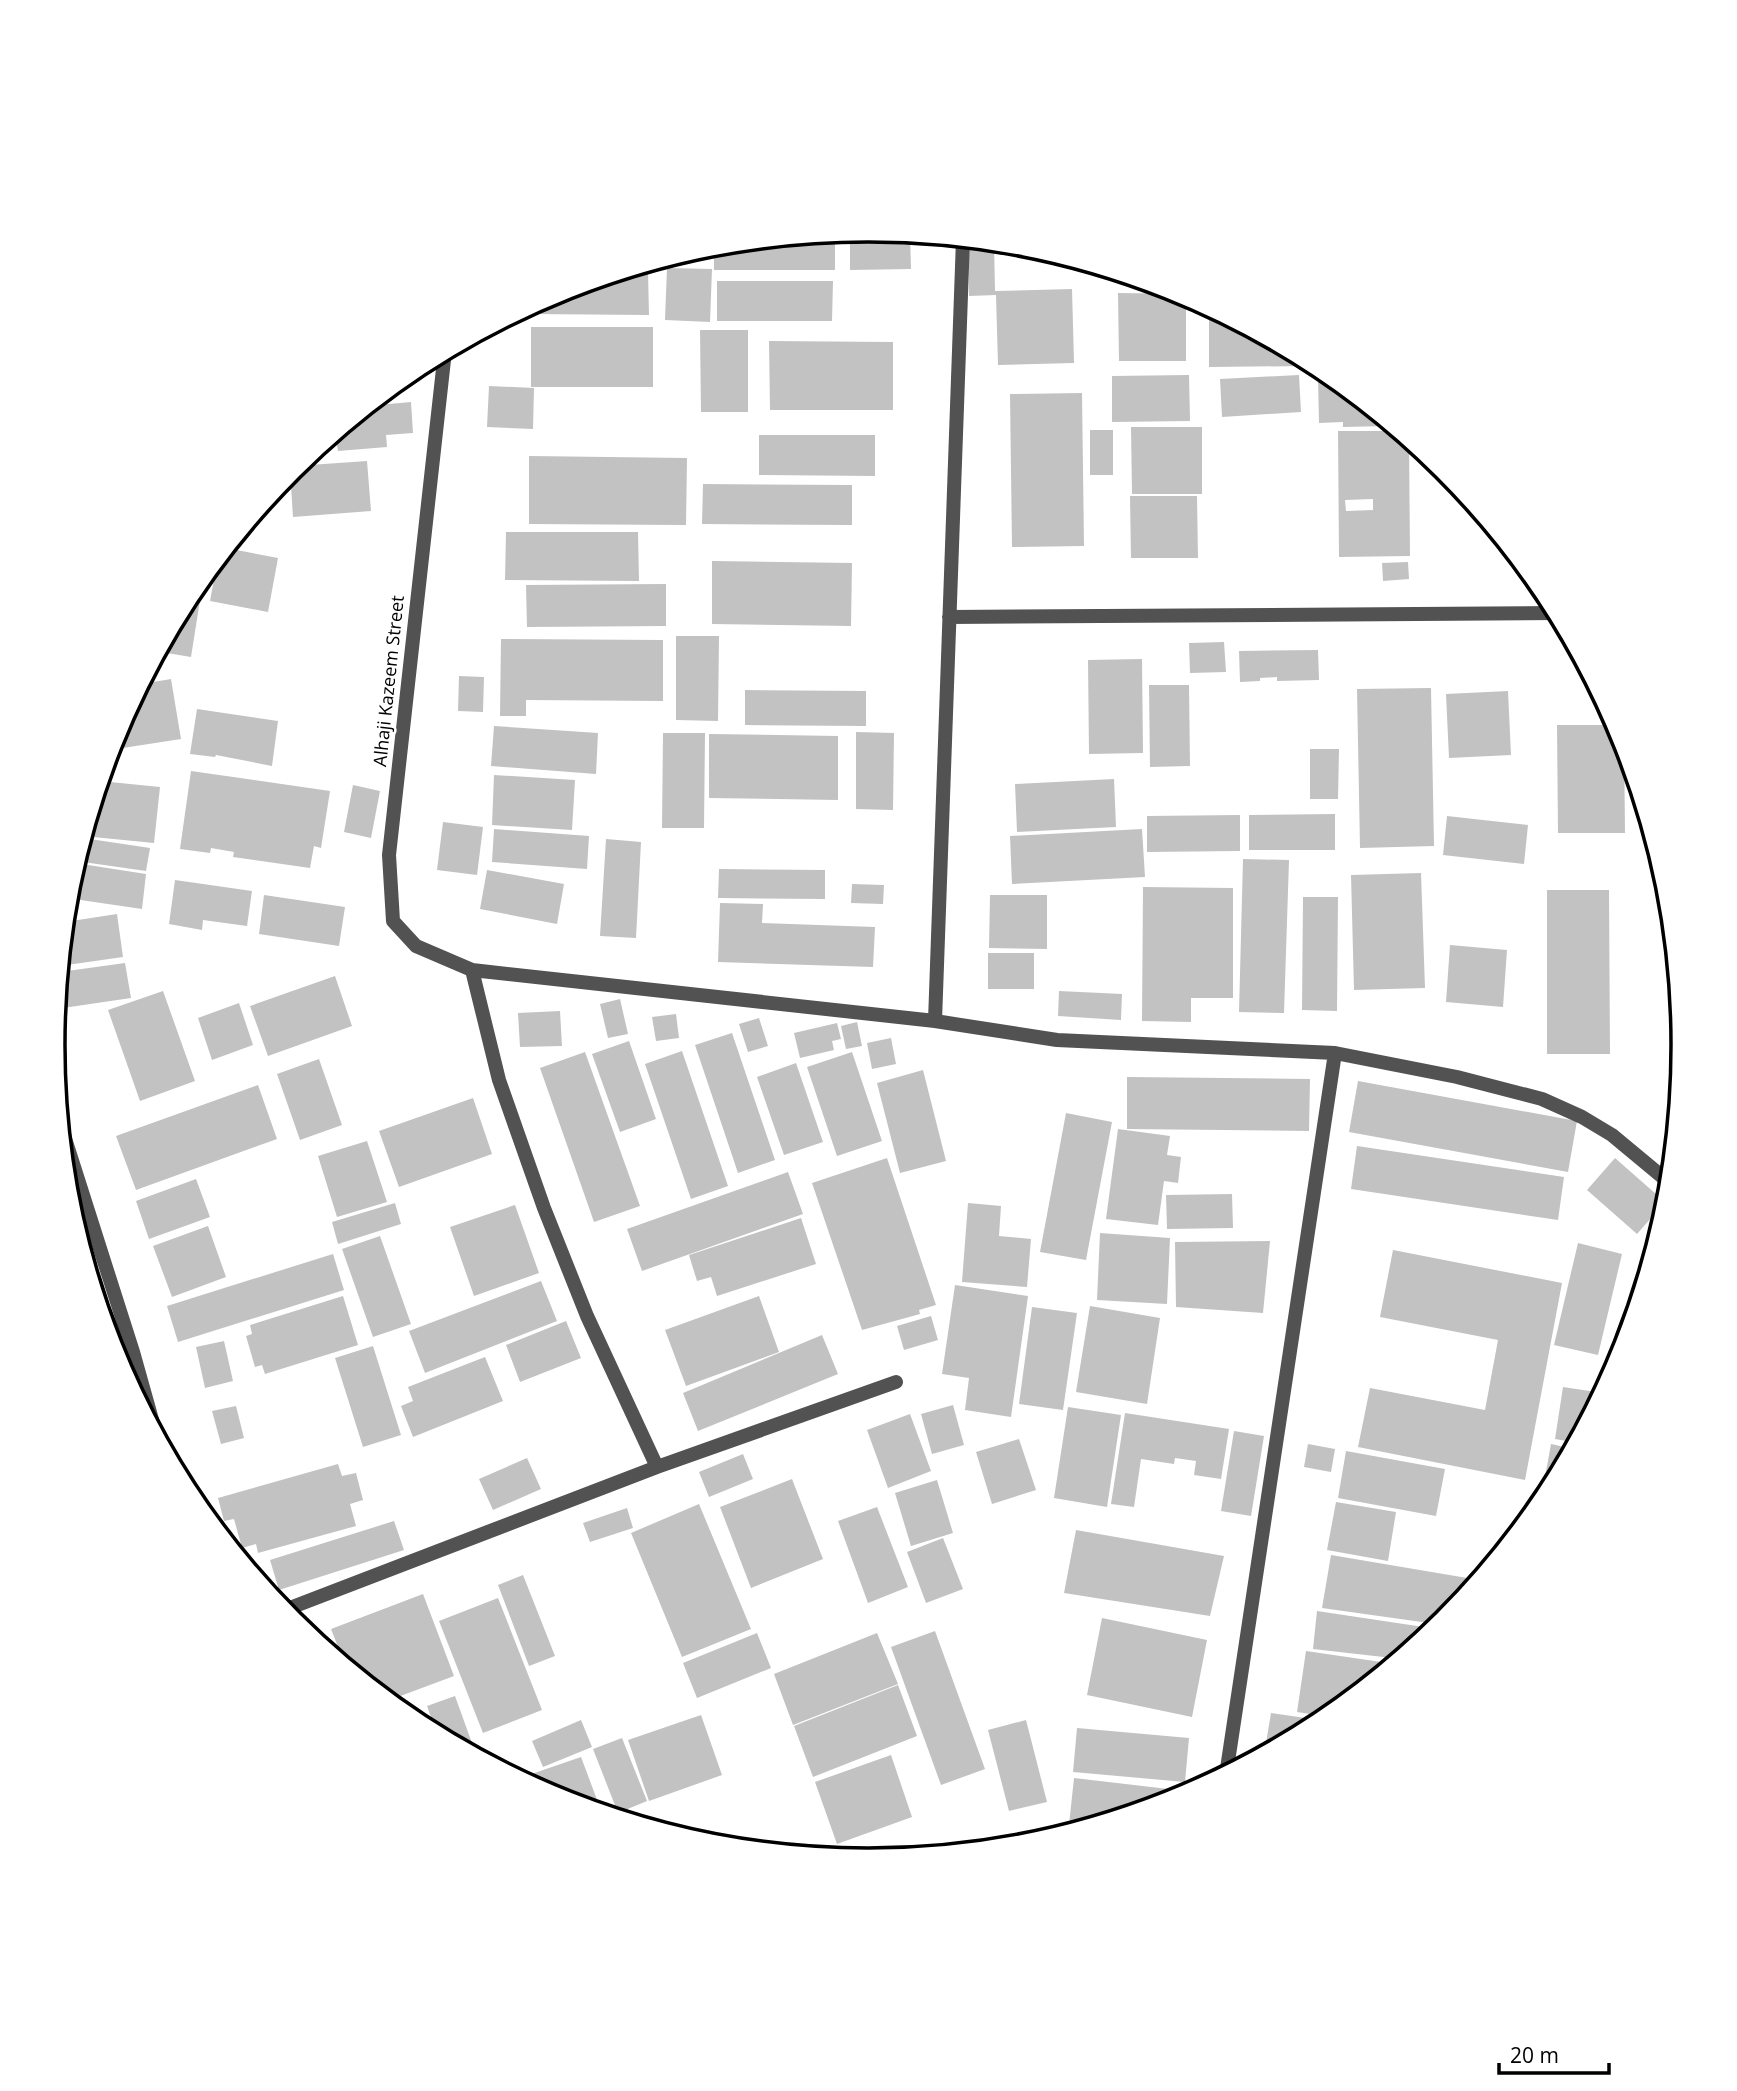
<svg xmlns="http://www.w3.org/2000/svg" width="1737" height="2091" viewBox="0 0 1737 2091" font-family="'Open Sans',sans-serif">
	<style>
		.building { fill: #c2c2c2; fill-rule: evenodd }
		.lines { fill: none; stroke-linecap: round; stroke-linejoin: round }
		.street { stroke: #525252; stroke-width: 14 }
		.labels { text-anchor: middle; stroke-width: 5; stroke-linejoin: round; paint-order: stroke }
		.street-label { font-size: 18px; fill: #000; stroke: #fff }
		.rim { fill: none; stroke: #000; stroke-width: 3.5 }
	</style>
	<rect width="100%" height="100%" fill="#fff"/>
	<!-- building -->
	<path class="building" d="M870,230L910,234L911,269L850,270V242H871Z
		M835,233V270H714V245Z
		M969,239L994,242L995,291L1072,289L1074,363L998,365L996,295L969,296Z
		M667,268L712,269L710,322L665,320Z
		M617,273H648L649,315L531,314V305L557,291Z
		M717,281H833L832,321H717Z
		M1118,293L1186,294V361H1119Z
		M1209,318H1229L1307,359V366L1209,367Z
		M531,327H653V387H531Z
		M700,330H748V412H701Z
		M769,341L893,342V410H770Z
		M1189,375L1190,421L1112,422V376Z
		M1299,375L1301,412L1222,417L1220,379Z
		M1333,376L1388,421V426L1343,427V422L1319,423L1318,377Z
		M489,386L534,388L533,429L487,427Z
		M1082,393L1084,546L1012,547L1010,394Z
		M411,402L413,433L386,435L387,447L338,451L337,445L319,446L367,406Z
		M1131,427H1202V494H1132Z
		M1090,430H1113V475H1090Z
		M1338,431H1400L1409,439L1410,556L1339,557ZM1373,499V510L1346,511L1345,500Z
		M759,435H875V476L759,475Z
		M529,456L687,458L686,525L529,524Z
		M367,461L371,511L293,517L290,470L295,466Z
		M703,484L852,485V525L702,524Z
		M1130,496H1197L1198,558H1131Z
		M506,532H638L639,581L505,580Z
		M226,548L278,558L268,612L210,601L218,558Z
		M712,561L852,563L851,626L712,624Z
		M1408,562L1409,579L1383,581L1382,563Z
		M204,575L191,657L161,652L162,645L190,592Z
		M666,584V626L527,627L526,585Z
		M676,636H719L718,721L676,720Z
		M501,639L663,640V701L526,700V716H500Z
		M1224,642L1226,672L1190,673L1189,643Z
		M1318,650L1319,680L1277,681V677L1260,678V681L1240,682L1239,651Z
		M1142,659L1143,753L1089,754L1088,660Z
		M459,676L484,677L483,712L458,711Z
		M171,679L181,739L110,750L115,733L141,684Z
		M1149,685H1189L1190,766L1150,767Z
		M1431,688L1434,846L1360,848L1357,689Z
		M745,690L866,691V726L745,725Z
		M1508,691L1511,755L1449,758L1446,694Z
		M197,709L278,721L272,766L216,755L215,757L190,754Z
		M1557,725H1618L1624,738L1625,833H1558Z
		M494,726L598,733L596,774L491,766Z
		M856,732L894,733L893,810L856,809Z
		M663,733H705L704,828H662Z
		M709,734L838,736V800L709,798Z
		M1310,749H1339L1338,799H1310Z
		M191,771L330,791L321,848L314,846L310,868L233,857L234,852L211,848L210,853L180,849Z
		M494,775L575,780L572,830L492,825Z
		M1114,779L1116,827L1017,832L1015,784Z
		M100,781L160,787L154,843L83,836Z
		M353,785L380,791L371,838L344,832Z
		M1335,814V850H1249V815Z
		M1240,815V851L1147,852V816Z
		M1447,816L1528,825L1524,864L1443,855Z
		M443,822L483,827L477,875L437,870Z
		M494,829L589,836L587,869L492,862Z
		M1142,829L1145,877L1012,884L1010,836Z
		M83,838L150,848L146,871L76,861Z
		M606,839L641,842L636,938L600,936Z
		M1243,859L1289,860L1284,1013L1239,1012Z
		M75,863L146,874L142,909L67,898Z
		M719,869L825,870V899L718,898Z
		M487,870L564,884L557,924L480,909Z
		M1421,873L1425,988L1354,990L1351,875Z
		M175,880L252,891L247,926L203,920L202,930L169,924Z
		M852,884L884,885L883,904L851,903Z
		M1143,887L1233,888V998H1191V1022L1142,1021Z
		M1547,890H1609L1610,1054H1547Z
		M264,895L345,907L339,946L259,934Z
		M990,895H1047V949L989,948Z
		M1303,897H1338L1337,1011L1302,1010Z
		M720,903L763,904L762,923L875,927L873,967L718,962Z
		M117,914L123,957L60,966L65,922Z
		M1450,945L1507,950L1503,1007L1446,1002Z
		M988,953H1034V989H988Z
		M125,963L131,998L63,1008L60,972Z
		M335,976L352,1026L268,1056L250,1006Z
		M163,991L195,1081L140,1101L108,1010Z
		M1059,991L1122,994L1121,1020L1058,1016Z
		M1678,998H1680L1684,1049H1678Z
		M620,999L628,1034L608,1038L600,1004Z
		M239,1003L253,1045L212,1060L198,1018Z
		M560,1011L562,1046L520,1047L518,1013Z
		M676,1014L679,1038L656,1041L652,1017Z
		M759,1018L768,1046L748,1052L739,1024Z
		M857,1022L862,1046L846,1049L841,1026Z
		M837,1023L841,1039L832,1041L834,1050L800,1058L794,1033Z
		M732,1033L775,1160L738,1173L695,1045Z
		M891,1038L896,1064L872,1069L867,1043Z
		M629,1041L656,1119L620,1132L592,1054Z
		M682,1051L728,1186L691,1199L645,1064Z
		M585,1052L640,1206L594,1222L540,1068Z
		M852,1052L882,1141L837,1156L807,1067Z
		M319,1059L342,1125L300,1140L277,1074Z
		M796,1063L823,1142L784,1155L757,1077Z
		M923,1070L946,1161L900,1173L877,1083Z
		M1127,1077L1310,1079L1309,1131L1127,1129Z
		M1358,1081L1577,1121L1568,1172L1349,1132Z
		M258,1085L277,1139L136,1190L116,1136Z
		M473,1098L492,1154L399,1187L379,1131Z
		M1066,1113L1112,1122L1086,1260L1040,1252Z
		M1118,1129L1170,1136L1167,1155L1181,1157L1178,1183L1164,1181L1158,1225L1106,1219Z
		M367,1141L387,1202L337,1217L318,1156Z
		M1357,1146L1564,1177L1558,1220L1351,1189Z
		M887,1158L936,1305L919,1310L920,1314L862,1330L812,1183Z
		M1615,1158L1665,1202L1637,1234L1587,1190Z
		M788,1172L803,1214L642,1271L627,1229Z
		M196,1179L210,1217L149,1239L136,1201Z
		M1232,1194L1233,1228L1167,1229L1166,1195Z
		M395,1203L401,1224L338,1244L332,1222Z
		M968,1203L1001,1206L999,1236L1031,1239L1027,1287L962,1282Z
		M515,1205L539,1273L474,1296L450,1227Z
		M801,1218L816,1264L717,1296L711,1277L697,1281L689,1255Z
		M208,1226L226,1277L172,1297L153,1246Z
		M1100,1233L1170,1238L1167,1304L1097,1300Z
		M380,1236L411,1324L373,1337L342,1249Z
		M1270,1241L1263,1313L1176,1307L1175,1242Z
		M1578,1243L1622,1254L1598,1355L1554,1345Z
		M1393,1250L1562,1283L1525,1480L1358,1447L1370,1388L1485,1410L1498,1340L1380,1317Z
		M333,1254L344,1290L178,1342L167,1306Z
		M541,1281L557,1321L425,1373L409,1331Z
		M955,1285L1028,1296L1011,1417L965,1410L969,1378L942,1374Z
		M343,1296L358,1345L265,1374L262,1365L255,1367L246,1336L252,1334L250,1325Z
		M759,1296L779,1352L686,1386L665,1330Z
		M1090,1306L1160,1318L1147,1404L1076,1392Z
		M1032,1307L1077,1313L1063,1410L1019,1404Z
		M931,1316L938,1340L904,1350L897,1326Z
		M566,1321L581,1358L520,1382L506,1345Z
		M822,1335L838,1374L698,1431L683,1393Z
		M224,1341L233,1381L205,1388L196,1347Z
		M373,1346L401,1435L363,1447L335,1358Z
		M485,1357L503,1401L413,1437L401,1406L413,1401L408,1387Z
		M1563,1387L1603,1393L1577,1443L1555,1439Z
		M953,1405L964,1445L932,1454L921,1414Z
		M236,1406L244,1438L221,1444L212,1411Z
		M1068,1407L1121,1415L1107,1507L1054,1498Z
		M1125,1413L1229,1429L1221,1479L1194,1475L1196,1461L1175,1458L1174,1464L1141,1459L1134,1507L1111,1504Z
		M910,1414L931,1471L888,1488L867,1430Z
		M1234,1431L1264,1436L1251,1516L1221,1511Z
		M1019,1439L1036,1490L992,1504L976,1452Z
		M1308,1444L1335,1449L1331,1472L1304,1467Z
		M1551,1444L1574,1449L1557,1480L1545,1477Z
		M1346,1451L1445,1469L1436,1516L1338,1498Z
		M743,1454L753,1479L709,1497L699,1472Z
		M527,1458L541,1489L493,1510L479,1479Z
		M338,1464L342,1476L356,1473L363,1500L350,1504L356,1526L258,1553L256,1544L242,1548L234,1519L224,1521L218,1498Z
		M792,1479L823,1559L751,1588L720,1507Z
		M937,1480L953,1533L911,1546L895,1493Z
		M1336,1502L1396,1512L1388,1561L1327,1550Z
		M699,1504L751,1629L682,1657L631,1533Z
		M877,1507L908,1587L868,1603L838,1521Z
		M627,1508L633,1528L590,1542L583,1523Z
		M394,1521L404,1550L279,1590L270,1560Z
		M1076,1530L1224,1556L1210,1616L1064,1593Z
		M943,1538L963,1589L926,1603L907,1552Z
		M1331,1555L1473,1579L1471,1591L1443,1625L1322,1608Z
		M523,1575L555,1656L529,1666L498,1585Z
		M423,1594L454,1676L387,1701L346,1667L331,1629Z
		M498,1598L542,1710L483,1733L439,1621Z
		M1317,1611L1437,1629L1401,1659L1313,1649Z
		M1102,1618L1207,1640L1192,1717L1087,1695Z
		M935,1631L985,1769L941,1785L891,1647Z
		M757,1633L771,1668L697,1698L683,1663Z
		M877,1633L898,1684L793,1725L774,1674Z
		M1306,1651L1395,1664L1330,1717L1297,1712Z
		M898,1685L917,1736L813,1777L794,1726Z
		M455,1696L477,1757L438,1736L427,1706Z
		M1271,1713L1326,1721L1282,1745L1266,1743Z
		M701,1715L722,1775L649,1801L628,1740Z
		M581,1720L592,1747L543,1767L532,1741Z
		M1026,1720L1047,1802L1009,1811L988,1730Z
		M1077,1728L1189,1738L1185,1782L1073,1772Z
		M622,1738L647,1801L618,1813L593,1749Z
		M891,1755L912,1817L837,1844L815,1782Z
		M581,1757L602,1813L556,1799L517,1779Z
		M1074,1778L1194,1792L1180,1800L1088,1828L1069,1825Z"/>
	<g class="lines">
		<!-- street -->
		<path class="street" d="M445,351L389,855L393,921L416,946L472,970L935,1021L1057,1040L1335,1053L1457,1077L1542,1099L1582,1117L1612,1135L1671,1184
			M949,617L1558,613
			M472,970L499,1080L544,1208L587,1316L657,1467
			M935,1021L963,239
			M60,1123L133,1352L156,1434
			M282,1611L657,1467L896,1382
			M1226,1775L1335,1053"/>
	</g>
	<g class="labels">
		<!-- street labels -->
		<g class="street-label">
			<text transform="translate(389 681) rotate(-84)" y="6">Alhaji Kazeem Street</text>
		</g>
	</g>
	<!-- crop -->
	<path d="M0 0H1737V2091H0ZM65 1045a803 803 0 1 1 1606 0a803 803 0 1 1-1606 0Z" fill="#fff" fill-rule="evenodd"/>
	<path class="rim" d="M65 1045a803 803 0 1 1 1606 0a803 803 0 1 1-1606 0Z"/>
	<!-- scale -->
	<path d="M1499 2063v10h110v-10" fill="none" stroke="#000000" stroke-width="3.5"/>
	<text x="1510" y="2063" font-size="21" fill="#000000" stroke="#ffffff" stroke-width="5" paint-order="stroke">20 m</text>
</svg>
